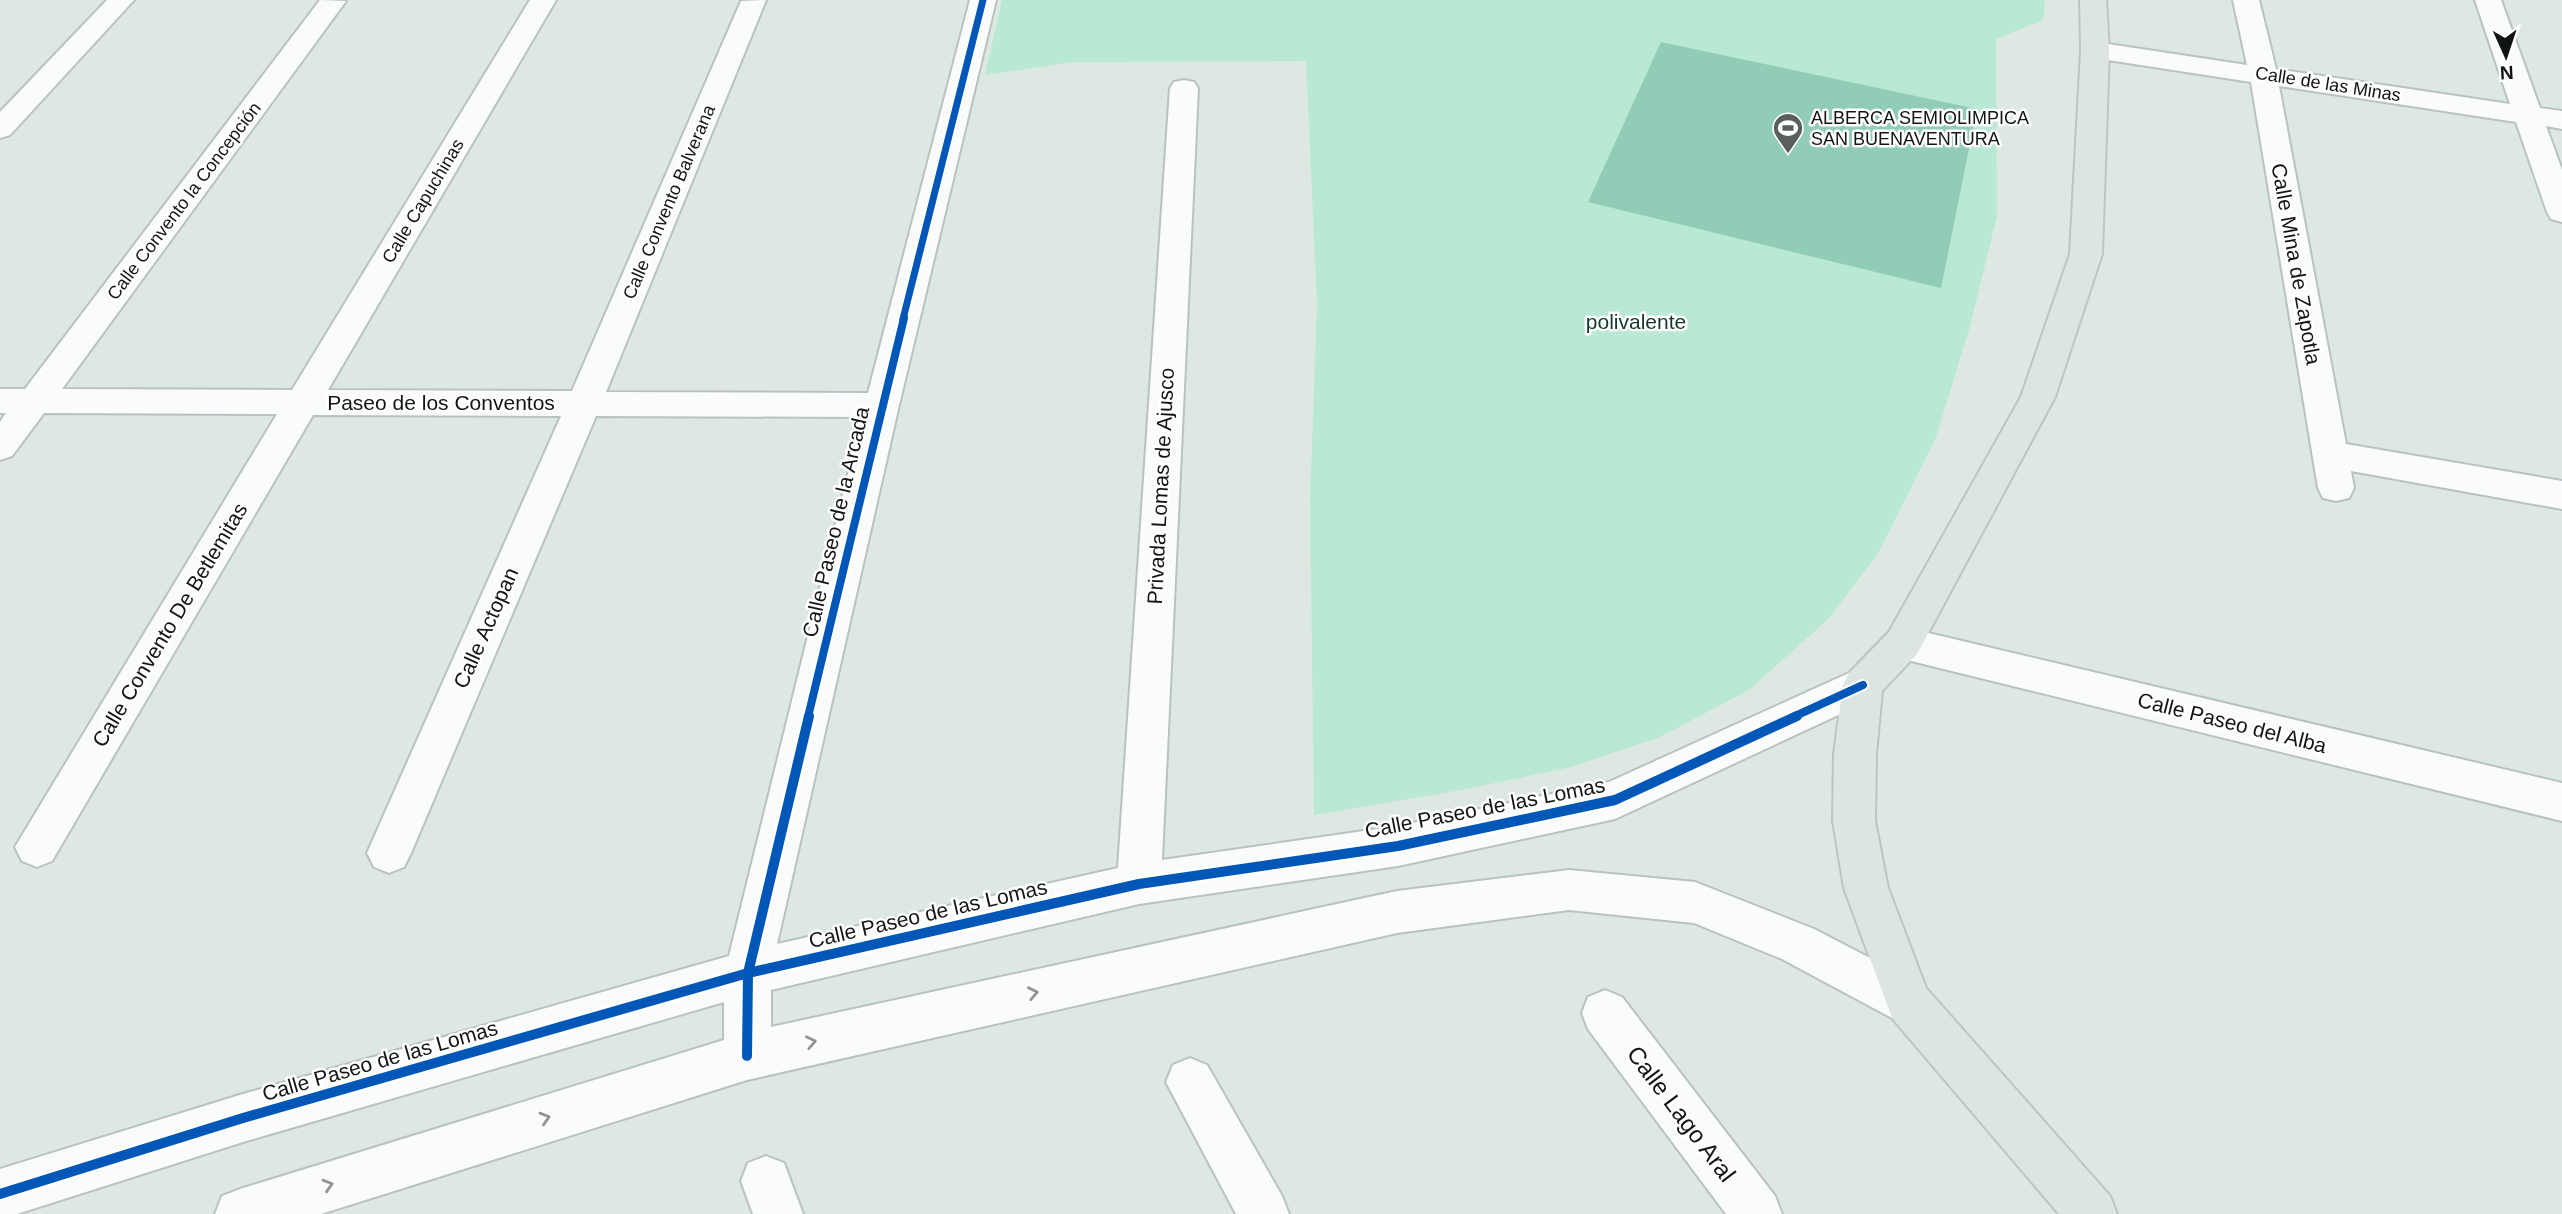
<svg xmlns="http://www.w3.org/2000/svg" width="2562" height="1214" viewBox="0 0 2562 1214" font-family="Helvetica,sans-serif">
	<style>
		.green { fill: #b9e8d5 }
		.water { fill: #91cdb6 }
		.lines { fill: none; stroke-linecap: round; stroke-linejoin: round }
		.minor-casing { stroke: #bac2be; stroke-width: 4 }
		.major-casing { stroke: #bfc4c1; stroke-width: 4 }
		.minor { fill: #fafcfb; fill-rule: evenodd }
		.major { fill: #dde5e2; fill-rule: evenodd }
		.cycleway-far2-casing { stroke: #fff; stroke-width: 10 }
		.cycleway-far1-casing { stroke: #fff; stroke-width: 12 }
		.cycleway-casing { stroke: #fff; stroke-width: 15 }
		.cycleway-far2 { stroke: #0057b8; stroke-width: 7 }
		.cycleway-far1 { stroke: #0057b8; stroke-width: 8 }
		.cycleway { stroke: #0057b8; stroke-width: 10 }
		.oneway { stroke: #919493 }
		.labels { text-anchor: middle; stroke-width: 5; stroke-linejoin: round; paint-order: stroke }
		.far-street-label { font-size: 18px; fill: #101513; stroke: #fff }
		.far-poi-label { font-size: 18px; fill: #101513; stroke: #fff; text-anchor: start }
		.street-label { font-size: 21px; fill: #101513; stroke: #fff }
		.park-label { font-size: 21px; fill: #13392c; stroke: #fff }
		.near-street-label { font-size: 24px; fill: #101513; stroke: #fff }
	</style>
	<rect width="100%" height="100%" fill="#dee8e3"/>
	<!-- green -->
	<path class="green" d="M1002,0H2045L2043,20L1996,39L1997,216L1970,326L1936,437L1910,490L1877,555L1827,620L1749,690L1660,737L1571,767L1461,790L1314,815L1310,500L1317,306L1306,61L1073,62L985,75Z"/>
	<!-- water -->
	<path class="water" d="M1661,42L1977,109L1941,288L1588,202Z"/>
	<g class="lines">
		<!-- minor casing -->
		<g class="minor-casing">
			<path id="minor" d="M107,0H134L10,135L0,138V112Z
				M320,0L346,1L62,389L292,390L530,0H556L328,390L572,391L741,1L766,0L606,392L868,393L970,0H996L899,405L777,944L1118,868L1170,88L1174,82L1184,80L1194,82L1198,88L1162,860L1398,826L1609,782L1849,673L1863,668L1877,673L1883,685L1877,697L1615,819L1398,866L1139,904L771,990V1027L1397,891L1569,870L1695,882L1814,929L1924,986L1931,1002L1924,1018L1908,1025L1892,1018L1782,959L1694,923L1569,910L1397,933L747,1080L321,1214H215L222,1196L240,1189L724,1040V1002L243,1142L17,1214H0V1169L243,1094L729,956L862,417L596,416L411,853L404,867L389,873L374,867L367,853L561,416L313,415L52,861L37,867L22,861L15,847L277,414L44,413L12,456L0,460V422L6,413H0V389H25Z
				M2233,0H2259L2276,69L2510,104L2475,0H2501L2540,108L2562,111V129L2546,126L2562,170V222L2551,219L2547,212L2516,122L2279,86L2346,444L2562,481V509L2351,471L2354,488L2349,498L2336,501L2323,498L2318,488L2251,82L2095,58L2085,56L2081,50L2085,44L2095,42L2247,65Z
				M1903,627L2562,783V821L1903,659L1889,654L1883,643L1889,632Z
				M1605,990L1622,997L1775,1196L1782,1214H1726L1588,1029L1582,1013L1588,997Z
				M1190,1058L1207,1065L1282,1196L1289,1214H1236L1166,1082L1173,1065Z
				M766,1156L784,1163L803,1214H753L741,1181L748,1163Z"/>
		</g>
		<!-- major casing -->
		<g class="major-casing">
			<path id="major" d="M2080,0H2106L2109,50L2102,254L2055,397L1917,654L1882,691L1876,754L1875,821L1888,888L1926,988L2110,1196L2117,1214H2059L1892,1018L1844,888L1833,821L1834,754L1843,685L1849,673L1889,632L2021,397L2070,254L2081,50Z"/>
		</g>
		<!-- minor -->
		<use href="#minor" class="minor"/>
		<!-- major -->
		<use href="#major" class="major"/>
		<!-- cycleway-far2 casing -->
		<g class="cycleway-far2-casing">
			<path id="cycleway-far2" d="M903,319L983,0"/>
		</g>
		<!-- cycleway-far1 casing -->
		<g class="cycleway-far1-casing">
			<path id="cycleway-far1" d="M808,717L904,318
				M1793,717L1863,685"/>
		</g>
		<!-- cycleway casing -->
		<g class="cycleway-casing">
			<path id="cycleway" d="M747,1056L748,973L809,716
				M0,1194L243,1118L748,973L1139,884L1398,846L1615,800L1797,716"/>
		</g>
		<!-- cycleway-far2 -->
		<use href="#cycleway-far2" class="cycleway-far2"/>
		<!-- cycleway-far1 -->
		<use href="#cycleway-far1" class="cycleway-far1"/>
		<!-- cycleway -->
		<use href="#cycleway" class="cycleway"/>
	</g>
	<!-- one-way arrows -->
	<defs><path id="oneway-chevron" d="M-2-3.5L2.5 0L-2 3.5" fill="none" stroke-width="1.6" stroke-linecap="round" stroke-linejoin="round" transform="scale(1.75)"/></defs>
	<g class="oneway">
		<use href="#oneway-chevron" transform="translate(1033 993) rotate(-12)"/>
		<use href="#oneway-chevron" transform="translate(811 1042) rotate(-12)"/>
		<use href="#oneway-chevron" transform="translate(545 1118) rotate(-17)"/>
		<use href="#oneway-chevron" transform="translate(328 1185) rotate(-17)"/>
	</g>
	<!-- icons -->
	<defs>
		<g id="stadium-pin" transform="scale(1.575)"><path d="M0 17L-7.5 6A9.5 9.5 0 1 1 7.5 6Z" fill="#585f5c" stroke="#fff"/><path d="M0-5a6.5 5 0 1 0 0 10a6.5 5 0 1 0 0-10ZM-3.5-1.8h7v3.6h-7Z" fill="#fff"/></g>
	</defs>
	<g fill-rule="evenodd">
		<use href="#stadium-pin" x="1788" y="128"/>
	</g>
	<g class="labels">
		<!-- far-street labels -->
		<g class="far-street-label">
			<text transform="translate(2328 84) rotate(9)" y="6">Calle de las Minas</text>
			<text transform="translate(184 201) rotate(-53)" y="6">Calle Convento la Concepción</text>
			<text transform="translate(423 201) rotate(-59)" y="6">Calle Capuchinas</text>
			<text transform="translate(669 202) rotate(-67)" y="6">Calle Convento Balverana</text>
		</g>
		<!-- far-poi labels -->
		<g class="far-poi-label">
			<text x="1811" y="124">ALBERCA SEMIOLIMPICA<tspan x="1811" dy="21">SAN BUENAVENTURA</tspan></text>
		</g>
		<!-- street labels -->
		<g class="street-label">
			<text transform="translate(2296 264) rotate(80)" y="7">Calle Mina de Zapotla</text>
			<text x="441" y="410">Paseo de los Conventos</text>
			<text transform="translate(1161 486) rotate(-87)" y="7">Privada Lomas de Ajusco</text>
			<text transform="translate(836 522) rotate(-77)" y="7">Calle Paseo de la Arcada</text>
			<text transform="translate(170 625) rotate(-59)" y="7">Calle Convento De Betlemitas</text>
			<text transform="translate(486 628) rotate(-66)" y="7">Calle Actopan</text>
			<text transform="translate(2232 723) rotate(14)" y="7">Calle Paseo del Alba</text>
			<text transform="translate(1485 808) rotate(-11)" y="7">Calle Paseo de las Lomas</text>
			<text transform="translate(928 914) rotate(-13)" y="7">Calle Paseo de las Lomas</text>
			<text transform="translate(380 1061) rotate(-16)" y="7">Calle Paseo de las Lomas</text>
		</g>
		<!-- park labels -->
		<g class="park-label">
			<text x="1636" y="329">polivalente</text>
		</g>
		<!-- near-street labels -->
		<g class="near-street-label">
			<text transform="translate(1681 1114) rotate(53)" y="8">Calle Lago Aral</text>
		</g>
	</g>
	<!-- north arrow -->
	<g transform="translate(2506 56) rotate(177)" stroke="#ffffff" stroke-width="5" paint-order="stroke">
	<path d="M0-5L12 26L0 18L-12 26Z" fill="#101513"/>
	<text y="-10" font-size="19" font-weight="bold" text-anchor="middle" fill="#101513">N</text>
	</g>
</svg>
